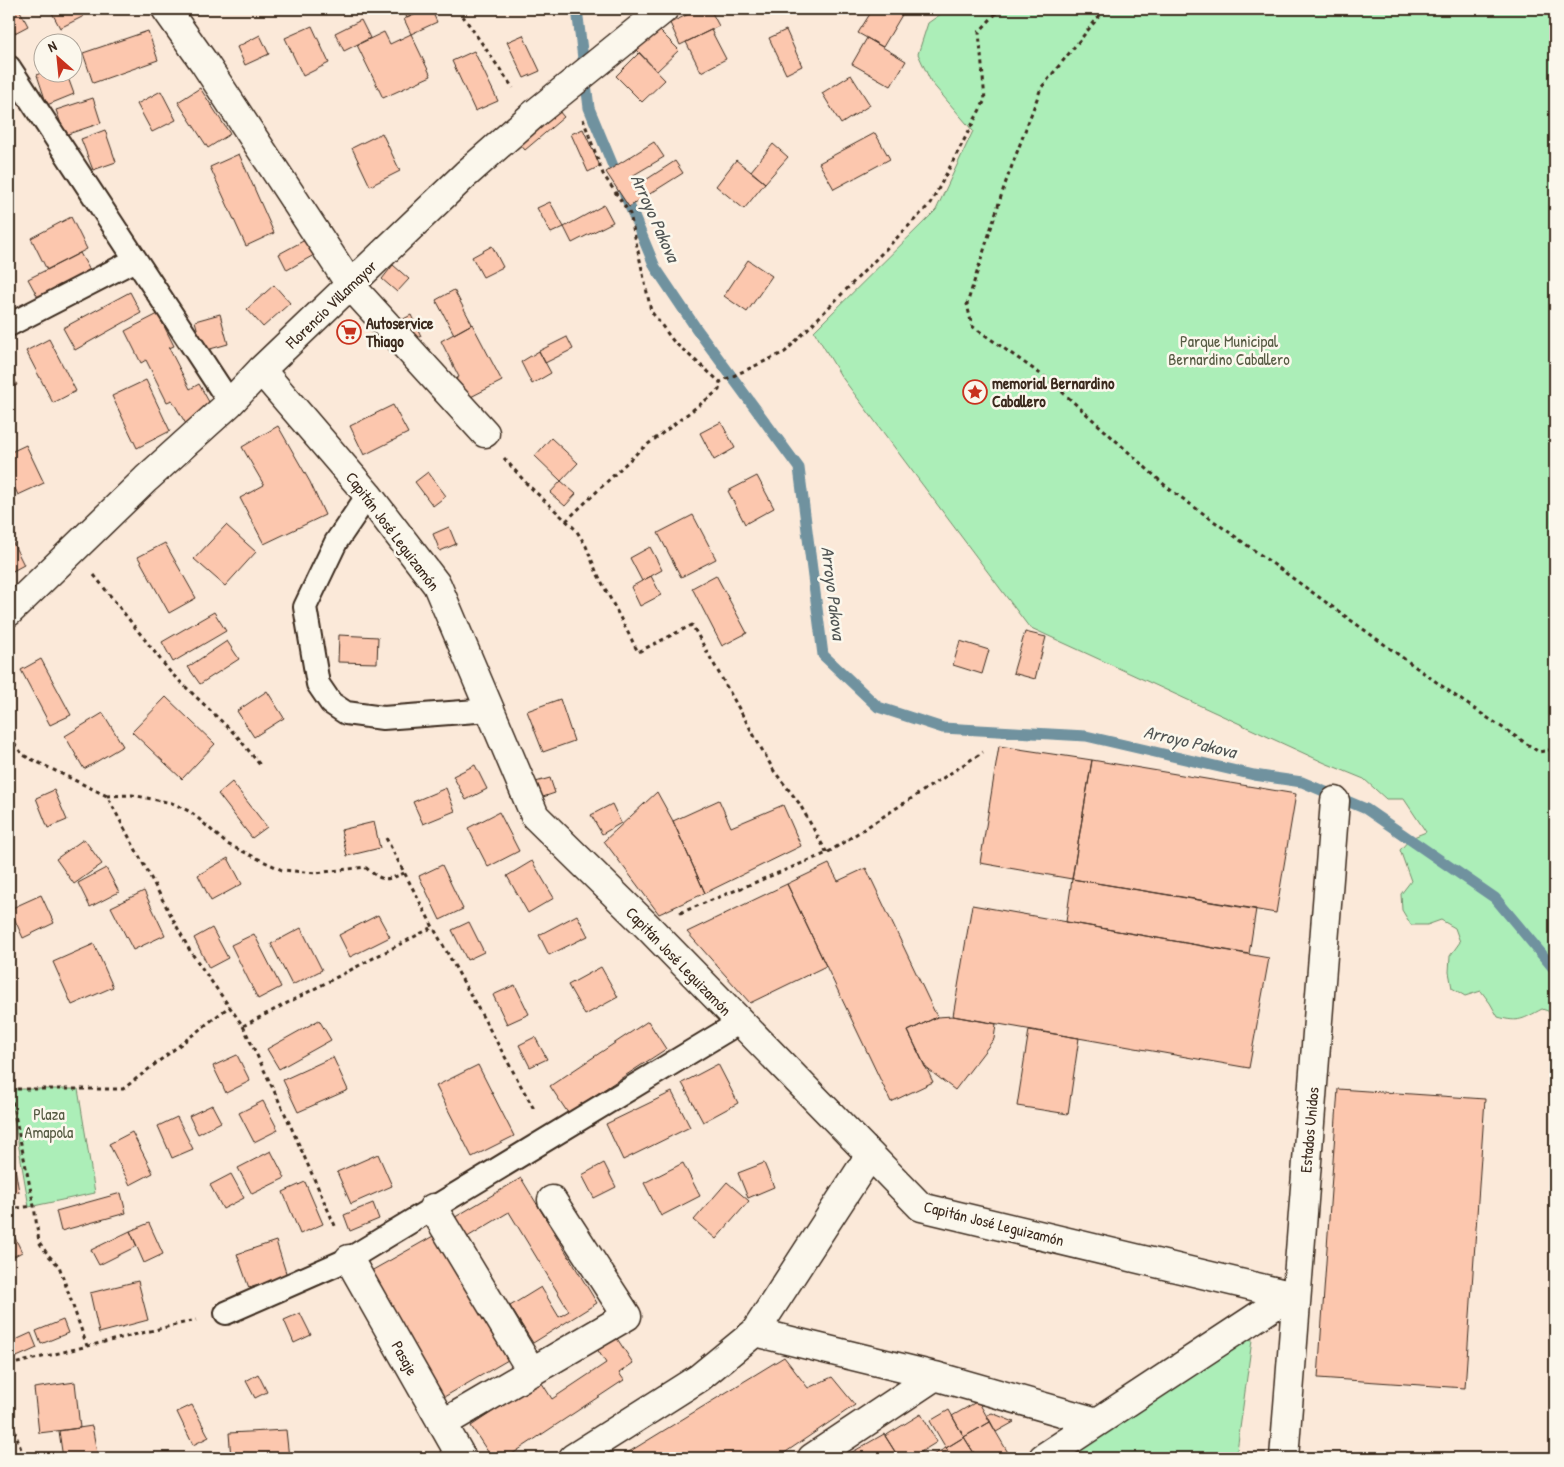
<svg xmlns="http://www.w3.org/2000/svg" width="1564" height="1467" viewBox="0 0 1564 1467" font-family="'Patrick Hand',sans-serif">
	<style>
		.green { fill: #aceeb8; stroke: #748c6b }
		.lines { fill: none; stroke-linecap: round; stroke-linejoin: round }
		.stream { stroke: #70929f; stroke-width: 11 }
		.building { fill: #fcc7ae; stroke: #3b2a1e }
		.lane-casing { stroke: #3b2a1e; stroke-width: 26 }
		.street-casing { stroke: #3b2a1e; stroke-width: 31 }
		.path { stroke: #3b2a1e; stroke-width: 3; stroke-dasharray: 4 4; stroke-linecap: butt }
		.lane { stroke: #fbf7ec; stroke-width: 22 }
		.street { stroke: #fbf7ec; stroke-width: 28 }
		.labels { text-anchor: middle; stroke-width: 5; stroke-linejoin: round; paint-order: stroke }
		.street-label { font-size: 16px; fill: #3b2a1e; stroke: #fbf7ec }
		.poi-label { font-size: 16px; font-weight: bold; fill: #3b2a1e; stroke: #fbf7ec; text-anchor: start }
		.park-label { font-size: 16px; fill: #575b44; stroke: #fbf7ec }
		.water-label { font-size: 18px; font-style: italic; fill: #515554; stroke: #fbf7ec }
	</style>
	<rect width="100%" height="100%" fill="#fbe9d9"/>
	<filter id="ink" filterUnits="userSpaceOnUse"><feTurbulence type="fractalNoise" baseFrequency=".02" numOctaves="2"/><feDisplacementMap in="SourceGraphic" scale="10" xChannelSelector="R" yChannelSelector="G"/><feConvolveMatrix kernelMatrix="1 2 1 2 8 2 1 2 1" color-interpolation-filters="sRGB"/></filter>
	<g filter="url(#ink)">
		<!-- green -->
		<path class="green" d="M948,9H1555V1023L1548,1011L1542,1009C1523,1019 1519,1023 1498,1017L1490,1003L1481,991L1465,996L1452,988L1449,972L1450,956L1460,942L1455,928L1441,920L1427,925H1411L1402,910L1401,894L1411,881L1400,850L1411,838L1426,832L1404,799H1386L1364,779L1325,763L1029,627L841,376L814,331L936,210L973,131L931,82L918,54L928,23Z
			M9,1089H78L95,1193L29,1207Z
			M1251,1336L1252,1340L1236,1458H1056Z"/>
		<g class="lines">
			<!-- stream -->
			<path class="stream" d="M577,9L589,108L655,267L696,328L799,468L823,655L878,707L943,728L1086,736L1254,775L1302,782L1366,809L1495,898L1555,970"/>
		</g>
		<!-- building -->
		<path class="building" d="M9,9H19L28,26L11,35L9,32Z
			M50,9H80L84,16L60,28Z
			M403,9H427L407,18Z
			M427,9H431L437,22L411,34L404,19Z
			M699,9H710L719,26L680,45L670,23Z
			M873,9H897L903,13L883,47L858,33Z
			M361,20L370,38L344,51L335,33Z
			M312,26L329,63L303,76L285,38Z
			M658,29L679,50L657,71L637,50Z
			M711,30L726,59L701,72L686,42Z
			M786,30L802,66L786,74L769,38Z
			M148,31L158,60L93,83L83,53Z
			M384,32L390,44L411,34L431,76L383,98L357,45Z
			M260,35L269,54L245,65L237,47Z
			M523,35L540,71L524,78L507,42Z
			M867,38L906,61L891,86L852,64Z
			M474,51L498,101L475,111L452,61Z
			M639,53L665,80L642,102L616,76Z
			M42,72H66L74,94L47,105L37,75Z
			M851,75L870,105L841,124L822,93Z
			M200,88L230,134L208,148L178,102Z
			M161,91L176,120L152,132L137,104Z
			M93,98L101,123L65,135L56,110Z
			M551,102L564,117L525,150L512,135Z
			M583,129L600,166L588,172L571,134Z
			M105,130L116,162L93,170L81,139Z
			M382,133L400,171L370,186L352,148Z
			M875,133L890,159L834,189L819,163Z
			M654,142L664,157L632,176L638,185L675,161L683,173L629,207L606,172Z
			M773,144L788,157L765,183L751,171Z
			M239,154L274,233L246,246L210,167Z
			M736,160L765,183L744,209L716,186Z
			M550,202L564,227L551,233L537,208Z
			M604,205L613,222L572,243L564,227Z
			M71,217L87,249L47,270L31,238Z
			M305,240L314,255L287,270L279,254Z
			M492,246L503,267L483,277L472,257Z
			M80,253L92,274L40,301L28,279Z
			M748,260L772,276L747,312L724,296Z
			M393,265L409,279L397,292L382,279Z
			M274,285L290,303L263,327L247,309Z
			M454,290L472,324L454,334L436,300Z
			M130,292L141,313L75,350L63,328Z
			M158,314L174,346L169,348L190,389L199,384L213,409L186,424L172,400L167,402L146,360L141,363L125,331Z
			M220,314L228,344L203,351L195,321Z
			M411,315L421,336L407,343L396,323Z
			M472,324L502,381L461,402L450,382L459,377L441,341Z
			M567,337L573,349L545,363L539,351Z
			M49,339L76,391L53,403L26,351Z
			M539,351L551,373L532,384L521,362Z
			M9,370L17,385L9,389Z
			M146,380L170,431L137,448L112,396Z
			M393,405L408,433L364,455L350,426Z
			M721,422L735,448L714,460L700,433Z
			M278,426L310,482L325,515L264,544L240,498L264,485L242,447Z
			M551,438L578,463L561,481L535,456Z
			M26,445L44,483L18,495L9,475V453Z
			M428,472L446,496L433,506L415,482Z
			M757,476L774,508L745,524L728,491Z
			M561,481L576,494L565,506L550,493Z
			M693,515L716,559L681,577L658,533Z
			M226,525L256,552L225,586L194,559Z
			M449,527L456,544L440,551L433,534Z
			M9,535L24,565L9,573Z
			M165,543L196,598L169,613L138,557Z
			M650,547L662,570L642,581L630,558Z
			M716,575L747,633L722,646L692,588Z
			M651,576L661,595L640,606L631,587Z
			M214,612L226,631L173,662L162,642Z
			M1025,632L1046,637L1035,679L1013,673Z
			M339,635L378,637L377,663L338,662Z
			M227,641L239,659L200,684L188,667Z
			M960,641L989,650L982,674L953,665Z
			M41,659L71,715L50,725L21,670Z
			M267,691L284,718L254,737L237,711Z
			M166,697L215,744L182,779L132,732Z
			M560,699L574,741L543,752L527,711Z
			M103,713L123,746L84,769L65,736Z
			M999,746L1092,760L1072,879L980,863Z
			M1092,760L1296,794L1276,913L1072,879Z
			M475,765L487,789L466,800L453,776Z
			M550,778L555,793L537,799L532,783Z
			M232,782L267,827L252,838L218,794Z
			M446,788L455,811L423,824L413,802Z
			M54,790L67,820L48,828L36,798Z
			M657,792L673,821L705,893L659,914L604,841Z
			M719,800L731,827L783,805L801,846L705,893L673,821Z
			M612,804L621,823L602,834L591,815Z
			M499,812L519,851L488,867L468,828Z
			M374,822L380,848L347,856L341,830Z
			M84,839L102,864L74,884L56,859Z
			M228,858L242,884L211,901L198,875Z
			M532,861L554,898L528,913L507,876Z
			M829,864L838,881L866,868L937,1017L908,1031L933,1082L891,1102L787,884Z
			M442,865L463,909L440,920L419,876Z
			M106,868L119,892L90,907L78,883Z
			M1072,879L1256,909L1249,954L1066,922Z
			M787,884L826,966L750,1003L687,932Z
			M144,891L165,935L133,950L111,907Z
			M41,895L54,923L23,938L10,909Z
			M972,905L1269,958L1249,1068L953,1016Z
			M378,915L390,937L350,957L339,935Z
			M577,915L588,936L549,955L539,935Z
			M469,922L484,952L467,960L452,930Z
			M212,928L228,958L209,968L194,938Z
			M301,928L322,970L292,985L271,944Z
			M254,934L281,987L258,999L231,945Z
			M94,944L113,987L72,1005L53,962Z
			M601,967L618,997L585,1015L568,985Z
			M515,985L529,1014L507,1024L493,995Z
			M953,1016L996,1024L994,1039L955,1090L925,1067L908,1031L937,1017Z
			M319,1020L331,1040L279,1069L267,1049Z
			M648,1021L666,1049L568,1113L550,1086Z
			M1029,1030L1079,1038L1068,1114L1017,1106Z
			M535,1037L547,1059L530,1067L519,1045Z
			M237,1055L250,1081L226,1093L213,1066Z
			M333,1057L348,1090L298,1112L283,1080Z
			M718,1064L738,1103L703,1122L682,1083Z
			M478,1065L514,1136L472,1157L436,1086Z
			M1338,1089L1485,1099L1465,1388L1318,1378Z
			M672,1092L690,1127L623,1160L606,1124Z
			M263,1101L278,1130L254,1142L239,1113Z
			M212,1105L221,1122L198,1134L189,1116Z
			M177,1117L193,1149L172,1158L158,1126Z
			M132,1132L153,1173L130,1185L109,1144Z
			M271,1151L285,1178L252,1194L238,1168Z
			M378,1154L392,1186L351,1204L337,1172Z
			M14,1162L19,1192L9,1193V1163Z
			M604,1163L616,1187L594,1198L582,1175Z
			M683,1163L700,1196L661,1216L644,1183Z
			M764,1163L774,1187L748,1198L738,1173Z
			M231,1174L244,1198L223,1209L210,1185Z
			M521,1178L597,1303L533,1343L510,1306L541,1287L559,1317L569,1311L509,1212L464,1239L452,1219Z
			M305,1182L323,1224L300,1234L283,1192Z
			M727,1182L749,1201L716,1239L694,1220Z
			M121,1193L126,1213L61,1231L56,1211Z
			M373,1203L379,1219L350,1231L344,1215Z
			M149,1223L163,1254L144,1263L130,1231Z
			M9,1226L22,1252L9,1259Z
			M130,1231L137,1246L99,1265L91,1250Z
			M435,1235L508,1360L444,1397L371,1271Z
			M276,1241L287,1276L249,1288L237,1254Z
			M138,1281L148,1320L99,1333L90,1293Z
			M300,1313L311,1335L294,1343L284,1320Z
			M63,1320L68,1333L41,1344L36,1331Z
			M31,1333L37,1348L10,1360L9,1356V1343Z
			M616,1337L633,1363L619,1373L624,1380L506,1458H492L471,1426L540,1380L552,1399L606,1363L597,1349Z
			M784,1357L808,1388L832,1377L855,1405L777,1458H619Z
			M258,1374L267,1392L255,1398L246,1381Z
			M75,1382L80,1428L39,1433L34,1388Z
			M978,1401L990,1422L964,1437L952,1416Z
			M192,1405L209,1437L193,1445L177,1412Z
			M949,1410L964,1437L946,1448L930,1421Z
			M992,1413L1014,1422L996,1432L987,1415Z
			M921,1414L937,1442L911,1458H899L885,1436Z
			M990,1422L1010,1456L1007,1458H977L964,1437Z
			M92,1426L98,1458H63L59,1431Z
			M286,1430L289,1458H231L229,1433Z
			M884,1434L899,1458H851L849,1454Z
			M964,1437L977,1458H952L946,1448Z
			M946,1448L952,1458H927Z"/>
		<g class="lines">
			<!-- lane casing -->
			<g class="lane-casing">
				<path id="lane" d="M9,67L230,403
					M9,325L135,260
					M368,495L336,542L305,607L318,684L331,703L346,713L383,718L490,710
					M226,1313L349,1259L740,1022"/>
			</g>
			<!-- street casing -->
			<g class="street-casing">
				<path id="street" d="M166,9L205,64L351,286L485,433
					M261,370L368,495L437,585L535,816L647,926L921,1207L1290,1295L1297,1290
					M9,612L146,479L230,403L261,370L466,174L533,115L664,9
					M433,1208L532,1372
					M349,1259L462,1458
					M755,1332L935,1376L1097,1422
					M442,1424L627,1316L552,1200
					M573,1458L699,1378L755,1332L870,1155
					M812,1458L935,1376
					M1043,1458L1290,1295
					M1284,1458L1335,801"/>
			</g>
			<!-- path -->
			<path class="path" d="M458,9L513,88
				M1105,9L1041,88L1004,187L967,304L972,326L1049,380L1168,488L1464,702L1539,752L1555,749
				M583,119L603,174L630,214L651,311L674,342L720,382
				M504,458L527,484L576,530L586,546L596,571L638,652L692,625L774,771L799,803L827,853
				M566,521L639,451L719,390L720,382L785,352L931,203L985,100L979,32L1000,9
				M94,575L171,673L237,736L260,765
				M9,737L23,755L107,796L190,951L243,1026L287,1118L336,1228
				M107,796L132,795L172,803L191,812L227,844L282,870L316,873L365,867C382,881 384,882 404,873
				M386,838L433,927L535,1111
				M680,913L827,853L983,752
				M243,1026L433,927
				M9,1086L34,1206L39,1242L48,1255L59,1266L87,1346
				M9,1089H123L230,1006
				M9,1209L34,1206
				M9,1365L196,1320
				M9,1415L24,1458"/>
			<!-- lane -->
			<use href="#lane" class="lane"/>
			<!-- street -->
			<use href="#street" class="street"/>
		</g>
	</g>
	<!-- icons -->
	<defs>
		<g id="supermarket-ring" transform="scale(1.25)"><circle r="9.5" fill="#fbf7ec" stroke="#c8321e" stroke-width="1.5"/><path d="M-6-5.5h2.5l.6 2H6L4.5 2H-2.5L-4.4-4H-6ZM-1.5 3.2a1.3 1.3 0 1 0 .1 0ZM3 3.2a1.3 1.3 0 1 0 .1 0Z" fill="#c8321e"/></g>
		<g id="sight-ring" transform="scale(1.25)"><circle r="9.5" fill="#fbf7ec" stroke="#c8321e" stroke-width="1.5"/><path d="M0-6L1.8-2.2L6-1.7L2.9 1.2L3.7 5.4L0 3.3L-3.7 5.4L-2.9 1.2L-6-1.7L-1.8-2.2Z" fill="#c8321e"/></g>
	</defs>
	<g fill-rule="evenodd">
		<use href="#supermarket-ring" x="349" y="332"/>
		<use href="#sight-ring" x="975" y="392"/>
	</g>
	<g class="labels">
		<!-- street labels -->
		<g class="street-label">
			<text transform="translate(331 304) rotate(-44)" y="6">Florencio Villamayor</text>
			<text transform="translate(393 531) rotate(53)" y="6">Capitán José Leguizamón</text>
			<text transform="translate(679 961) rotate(46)" y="6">Capitán José Leguizamón</text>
			<text transform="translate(1309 1130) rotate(-85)" y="6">Estados Unidos</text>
			<text transform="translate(994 1223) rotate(14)" y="6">Capitán José Leguizamón</text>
			<text transform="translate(405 1358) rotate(61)" y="6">Pasaje</text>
		</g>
		<!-- poi labels -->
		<g class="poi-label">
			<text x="366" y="329">Autoservice<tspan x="366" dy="18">Thiago</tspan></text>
			<text x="992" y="389">memorial Bernardino<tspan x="992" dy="18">Caballero</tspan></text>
		</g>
		<!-- park labels -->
		<g class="park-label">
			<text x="1229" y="347">Parque Municipal<tspan x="1229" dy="18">Bernardino Caballero</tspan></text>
			<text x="49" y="1120">Plaza<tspan x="49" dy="18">Amapola</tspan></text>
		</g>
		<!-- water labels -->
		<g class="water-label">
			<text transform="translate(655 218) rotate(66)" y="6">Arroyo Pakova</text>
			<text transform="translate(833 593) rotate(83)" y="6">Arroyo Pakova</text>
			<text transform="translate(1190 742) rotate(13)" y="6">Arroyo Pakova</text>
		</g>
	</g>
	<!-- margin -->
	<rect width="1564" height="1467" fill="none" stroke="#fbf7ec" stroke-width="30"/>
	<rect x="15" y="15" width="1534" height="1437" fill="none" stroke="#3b2a1e" stroke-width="2" filter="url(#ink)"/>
	<!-- north arrow -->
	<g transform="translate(58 58) rotate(333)"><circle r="24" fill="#fbf7ec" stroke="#aea59a"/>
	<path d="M0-4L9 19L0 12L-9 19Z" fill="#c8321e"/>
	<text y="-8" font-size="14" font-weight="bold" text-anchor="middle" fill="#3b2a1e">N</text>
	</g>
</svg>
